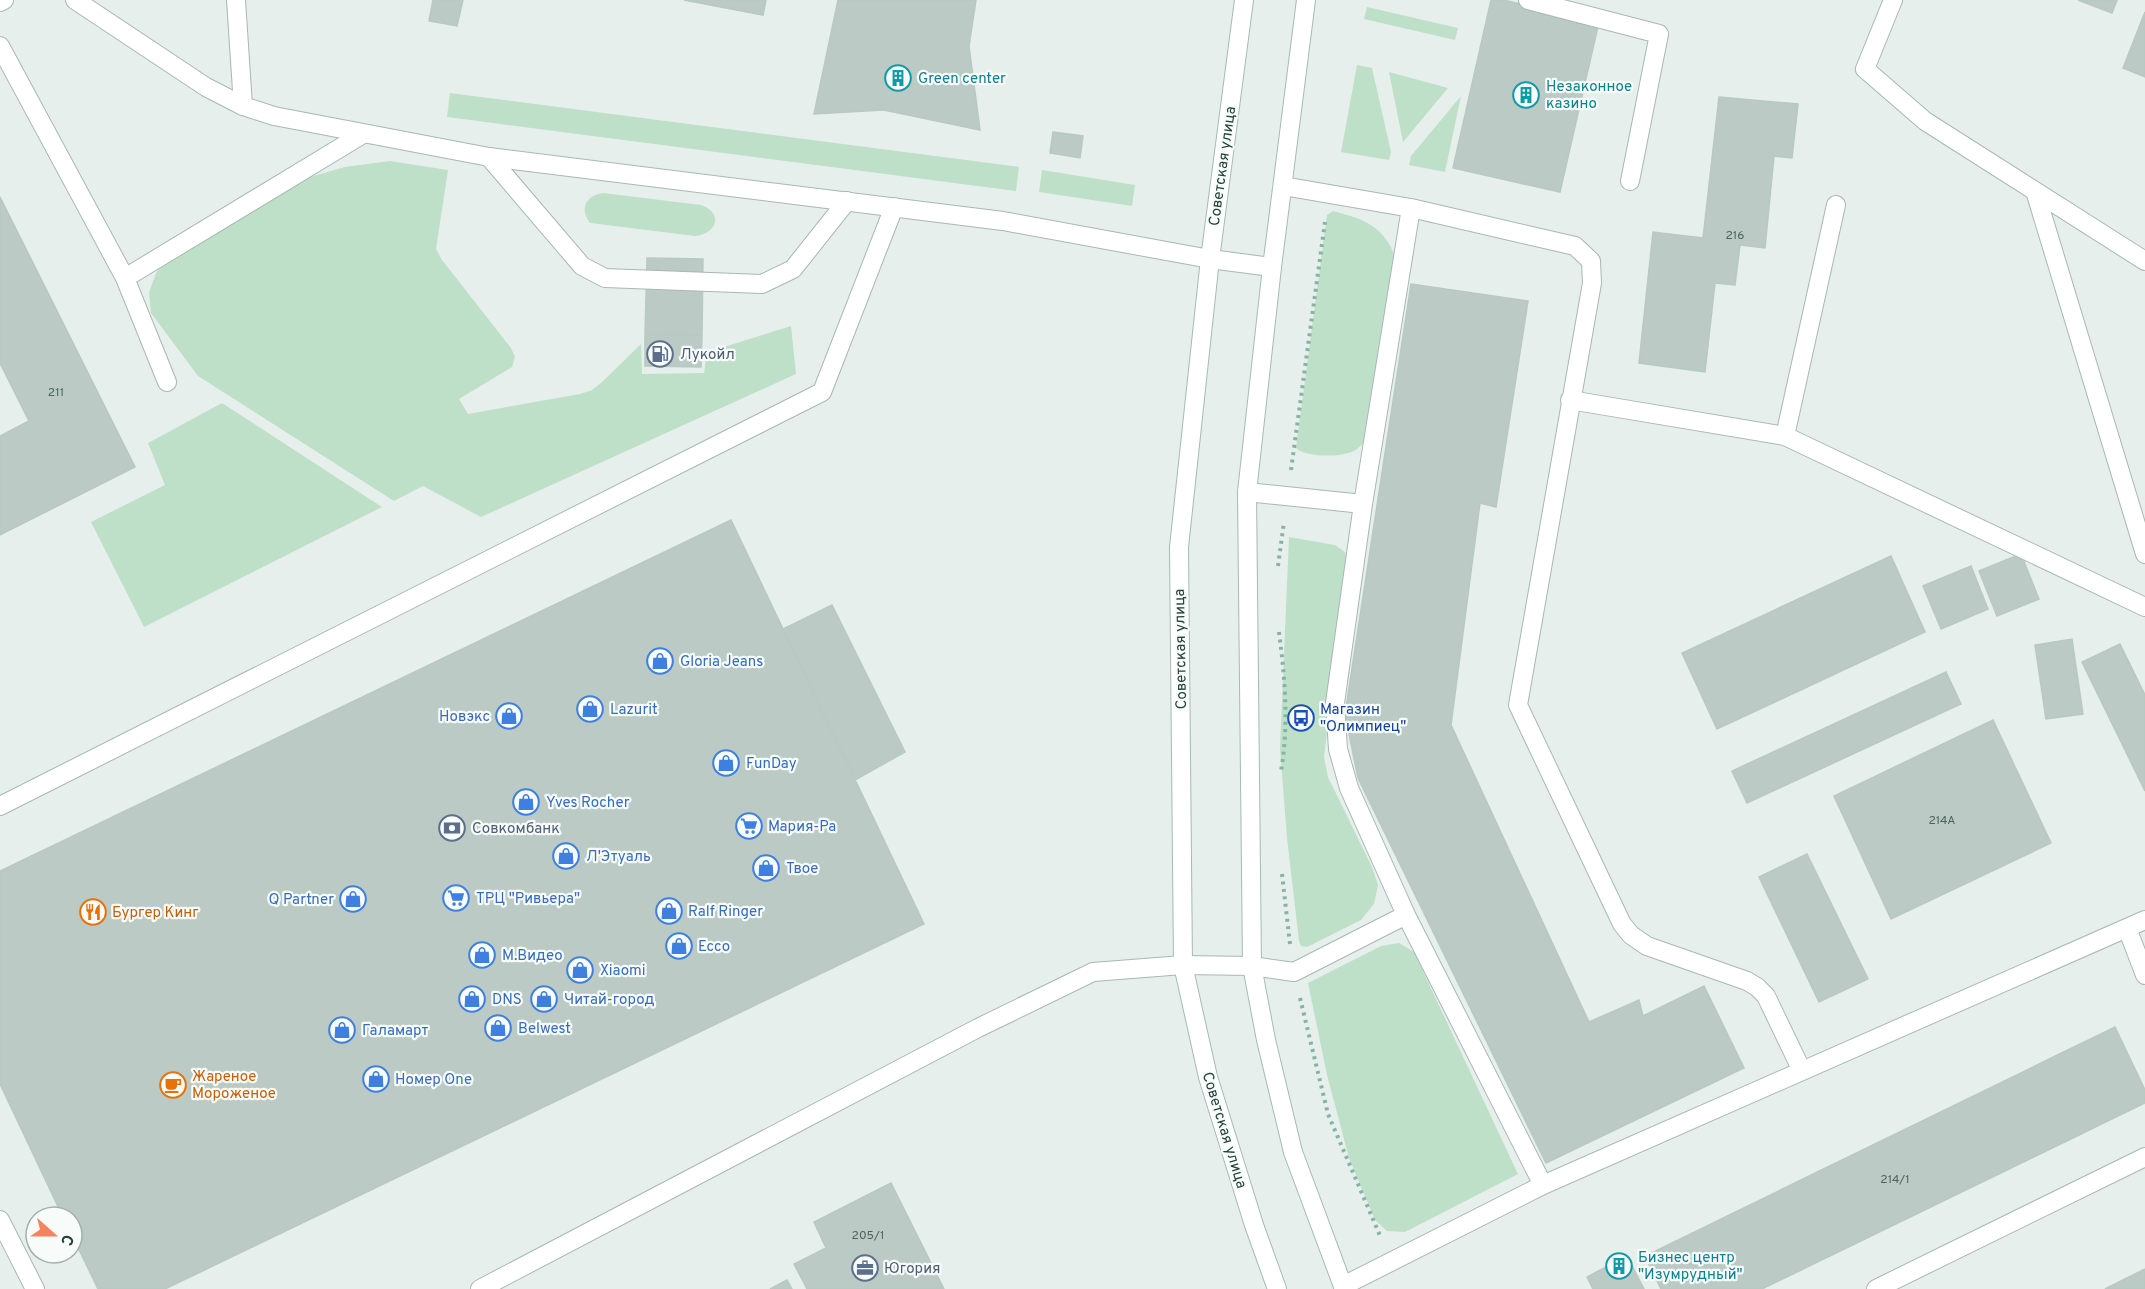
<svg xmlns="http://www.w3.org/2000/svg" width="2145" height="1289" viewBox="0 0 2145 1289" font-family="Overpass,sans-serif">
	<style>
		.green { fill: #bfe0c8 }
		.building { fill: #bbcac4; stroke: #b8c9c2; stroke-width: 1.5 }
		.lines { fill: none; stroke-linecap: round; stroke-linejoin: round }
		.lane-casing { stroke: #a8b8b2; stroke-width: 20 }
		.street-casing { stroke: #a8b8b2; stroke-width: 20 }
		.secondary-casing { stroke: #a4bbb3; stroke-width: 20 }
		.path { stroke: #86b3a5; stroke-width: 4; stroke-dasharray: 3 4.5; stroke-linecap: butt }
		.lane { stroke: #fff; stroke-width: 18 }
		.street { stroke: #fff; stroke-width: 18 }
		.secondary { stroke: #fff; stroke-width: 18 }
		.labels { text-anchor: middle; stroke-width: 4.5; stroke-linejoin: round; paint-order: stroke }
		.number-label { font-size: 12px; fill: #4a645c }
		.culture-label { font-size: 15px; fill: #0d838f; stroke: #f7fbf9; text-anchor: start }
		.street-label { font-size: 15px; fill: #24423a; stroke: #f7fbf9 }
		.service-label { font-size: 15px; fill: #4e5e75; stroke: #f7fbf9; text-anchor: start }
		.shop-label { font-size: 15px; fill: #366cbe; stroke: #f7fbf9; text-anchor: start }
		.transit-label { font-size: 15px; fill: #164399; stroke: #f7fbf9; text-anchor: start }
		.food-label { font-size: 15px; fill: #c56008; stroke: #f7fbf9; text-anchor: start }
	</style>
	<rect width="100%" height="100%" fill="#e6efeb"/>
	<!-- green -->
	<path class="green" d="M1367,7L1458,28L1455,40L1364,19Z
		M1357,65L1372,68L1391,152L1389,160L1341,152Z
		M1389,72L1448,88L1403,142Z
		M450,93L1019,167L1016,191L447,117Z
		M1461,96L1445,172L1409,165L1411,156Z
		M390,161L448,170L436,249L442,260L511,348L515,357L512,367L459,399L468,414L580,394L592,390L601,383L641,344L642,374L704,373L706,359L711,351L791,326L796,374L481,517L423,486L394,501L198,376L151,313L149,292L157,271L168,262L310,177L345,167Z
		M1042,170L1135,185L1132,206L1039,192Z
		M603,193L701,205C724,213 717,234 695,236L590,223C579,209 586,195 603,193Z
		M1333,211C1364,219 1386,227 1396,260L1365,442C1360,446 1355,452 1348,453C1336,457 1305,457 1296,448L1327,215Z
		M222,403L382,507L144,627L91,522L165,485L148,443Z
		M1289,537L1335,545L1345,552L1348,564L1324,757L1328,777L1372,867L1378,885L1374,904L1361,920L1307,947L1301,946L1299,941L1287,838L1280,748Z
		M1399,943L1414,952L1518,1174L1405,1232L1387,1231L1375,1220L1349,1158L1327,1075L1308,983L1381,946Z"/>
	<!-- building -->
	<path class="building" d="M433,0H463L457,26L429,21Z
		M684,0H766L763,15Z
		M838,0H976L969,46L980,130L884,110L814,114Z
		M1491,0H1503L1599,22L1560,192L1453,168Z
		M2078,0H2117L2112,13Z
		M2145,12V77L2123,68Z
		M1719,97L1798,104L1792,158L1774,156L1765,248L1740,245L1735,285L1715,283L1705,372L1639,363L1653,232L1703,238Z
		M1053,132L1083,136L1080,158L1050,153Z
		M0,197L135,467L0,535V436L29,421L0,363Z
		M647,258L703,259L702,335L645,334Z
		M1411,284L1528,301L1496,507L1480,503L1451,725L1589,1022L1639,1000L1643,1016L1704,986L1744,1068L1546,1163L1358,778L1345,714Z
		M645,334L702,335L701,367L645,366Z
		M731,520L924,924L165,1289H98L72,1235V1217H63L0,1084V871Z
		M2021,554L2039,599L1997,616L1979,571Z
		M1891,556L1925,632L1717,729L1682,653Z
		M1971,566L1988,609L1941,629L1923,586Z
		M832,605L905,752L855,780L783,629Z
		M2072,639L2083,714L2046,719L2035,645Z
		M2120,644L2145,695V791L2082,662Z
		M1946,672L1961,704L1747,803L1732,771Z
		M1993,720L2051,843L1891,919L1834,796Z
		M1807,854L1868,979L1819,1002L1759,877Z
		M2115,1027L2145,1090V1103L1762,1289H1661L1645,1256Z
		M891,1183L944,1289H807L794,1264L826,1248L814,1222Z
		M1627,1256L1644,1289H1593L1587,1277Z
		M2145,1269V1289H2105Z
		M787,1280L792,1289H770Z"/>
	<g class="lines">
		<!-- lane casing -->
		<g class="lane-casing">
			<path id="lane" d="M236,0L243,106
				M1528,0L1659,34L1630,181
				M1893,0L1865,69L1925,121L2145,261
				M0,2L4,0
				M0,46L125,278
				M489,157L582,266L605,278L762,284L793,269L847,201
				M1283,186L1411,208L1575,246L1591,261L1592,283L1518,705L1622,924L1631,935L1647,946L1747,981L1757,987L1766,996L1802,1071
				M2035,191L2145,554
				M1411,208L1363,504L1335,703L1338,749L1349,788L1406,915L1543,1185
				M167,382L125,278L363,134
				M1570,400L1785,436L1836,205
				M1785,436L2145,607
				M1247,492L1363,504
				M0,806L822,392L894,207
				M2127,928L2145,975
				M1252,966L1294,972L1406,915
				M0,1220L35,1289
				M1343,1286L1543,1185L2145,920
				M1876,1289L2145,1157"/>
		</g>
		<!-- street casing -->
		<g class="street-casing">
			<path id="street" d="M75,0L206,87L243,106L274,116L489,157L1003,221L1210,259L1272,267
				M480,1289L978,1028L1093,972L1183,965L1252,966"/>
		</g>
		<!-- secondary casing -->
		<g class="secondary-casing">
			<path id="secondary" d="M1244,0L1210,259L1179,547L1183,965L1208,1077L1254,1225L1277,1289
				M1306,0L1272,267L1247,492L1252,966L1266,1040L1293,1152L1344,1289"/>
		</g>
		<!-- path -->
		<path class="path" d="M1291,470L1325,222
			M1278,566L1284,522
			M1279,632C1285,678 1289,725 1281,771
			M1282,874L1290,944
			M1300,998L1328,1114L1381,1238"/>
		<!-- lane -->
		<use href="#lane" class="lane"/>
		<!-- street -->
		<use href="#street" class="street"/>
		<!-- secondary -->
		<use href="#secondary" class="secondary"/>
	</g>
	<!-- icons -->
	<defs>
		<g id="building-ring" transform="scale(1.35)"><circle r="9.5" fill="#f7fbf9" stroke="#0f9aa8" stroke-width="1.5"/><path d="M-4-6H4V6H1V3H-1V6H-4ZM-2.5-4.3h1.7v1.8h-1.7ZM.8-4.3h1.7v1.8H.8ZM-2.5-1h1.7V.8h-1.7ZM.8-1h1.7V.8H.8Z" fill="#0f9aa8"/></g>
		<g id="fuel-ring" transform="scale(1.35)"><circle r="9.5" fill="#f7fbf9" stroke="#5c6f8a" stroke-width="1.5"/><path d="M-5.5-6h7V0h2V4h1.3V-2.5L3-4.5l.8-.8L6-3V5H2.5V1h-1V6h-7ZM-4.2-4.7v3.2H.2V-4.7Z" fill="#5c6f8a"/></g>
		<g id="shop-ring" transform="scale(1.35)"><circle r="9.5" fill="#f7fbf9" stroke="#3f7fe0" stroke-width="1.5"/><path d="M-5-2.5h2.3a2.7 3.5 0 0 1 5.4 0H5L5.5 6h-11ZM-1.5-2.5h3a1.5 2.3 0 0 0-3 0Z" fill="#3f7fe0"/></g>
		<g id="bus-ring" transform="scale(1.35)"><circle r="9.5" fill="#f7fbf9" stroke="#1a4fb4" stroke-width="1.5"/><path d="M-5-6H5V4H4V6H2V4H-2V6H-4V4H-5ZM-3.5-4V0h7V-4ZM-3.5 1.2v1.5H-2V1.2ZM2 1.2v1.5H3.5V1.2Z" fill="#1a4fb4"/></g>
		<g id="supermarket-ring" transform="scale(1.35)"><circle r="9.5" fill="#f7fbf9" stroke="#3f7fe0" stroke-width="1.5"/><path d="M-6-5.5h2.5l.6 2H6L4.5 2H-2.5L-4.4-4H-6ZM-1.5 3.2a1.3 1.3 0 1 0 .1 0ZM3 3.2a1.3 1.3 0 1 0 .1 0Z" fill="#3f7fe0"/></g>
		<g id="bank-ring" transform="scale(1.35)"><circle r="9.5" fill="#f7fbf9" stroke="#5c6f8a" stroke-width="1.5"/><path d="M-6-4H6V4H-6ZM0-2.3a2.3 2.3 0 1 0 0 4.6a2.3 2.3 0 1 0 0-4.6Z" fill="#5c6f8a"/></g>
		<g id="restaurant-ring" transform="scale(1.35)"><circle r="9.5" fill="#f7fbf9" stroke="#e8710a" stroke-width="1.5"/><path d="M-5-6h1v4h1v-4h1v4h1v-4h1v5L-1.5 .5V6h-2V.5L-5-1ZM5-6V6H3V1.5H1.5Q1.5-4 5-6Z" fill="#e8710a"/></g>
		<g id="cafe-ring" transform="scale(1.35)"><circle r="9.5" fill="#f7fbf9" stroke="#e8710a" stroke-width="1.5"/><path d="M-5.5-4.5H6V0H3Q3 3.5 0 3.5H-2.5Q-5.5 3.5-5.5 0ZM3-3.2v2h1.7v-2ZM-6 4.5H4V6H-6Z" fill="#e8710a"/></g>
		<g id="office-ring" transform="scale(1.35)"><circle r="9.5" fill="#f7fbf9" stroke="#5c6f8a" stroke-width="1.5"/><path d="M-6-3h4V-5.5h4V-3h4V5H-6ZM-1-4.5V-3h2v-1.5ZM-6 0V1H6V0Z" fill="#5c6f8a"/></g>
	</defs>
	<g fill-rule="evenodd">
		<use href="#building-ring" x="898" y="78"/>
		<use href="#building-ring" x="1526" y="95"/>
		<use href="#fuel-ring" x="660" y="354"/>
		<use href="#shop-ring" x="660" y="661"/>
		<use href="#shop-ring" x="590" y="709"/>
		<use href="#shop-ring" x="509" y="716"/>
		<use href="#bus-ring" x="1301" y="718"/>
		<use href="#shop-ring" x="726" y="763"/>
		<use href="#shop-ring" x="526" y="802"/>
		<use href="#supermarket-ring" x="749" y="826"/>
		<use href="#bank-ring" x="452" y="828"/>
		<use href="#shop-ring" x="566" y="856"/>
		<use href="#shop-ring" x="766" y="868"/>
		<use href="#supermarket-ring" x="456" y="898"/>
		<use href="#shop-ring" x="353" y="899"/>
		<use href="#shop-ring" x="669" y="911"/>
		<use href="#restaurant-ring" x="93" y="912"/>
		<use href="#shop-ring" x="679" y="946"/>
		<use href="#shop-ring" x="482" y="955"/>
		<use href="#shop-ring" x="580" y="970"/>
		<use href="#shop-ring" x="472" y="999"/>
		<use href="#shop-ring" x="544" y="999"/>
		<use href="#shop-ring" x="498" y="1028"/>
		<use href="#shop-ring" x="342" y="1030"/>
		<use href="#shop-ring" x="376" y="1079"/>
		<use href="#cafe-ring" x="173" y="1085"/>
		<use href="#building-ring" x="1619" y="1266"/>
		<use href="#office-ring" x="865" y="1268"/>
	</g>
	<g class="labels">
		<!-- number labels -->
		<g class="number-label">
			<text x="1735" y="239">216</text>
			<text x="56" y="396">211</text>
			<text x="1942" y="824">214А</text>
			<text x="1895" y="1183">214/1</text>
			<text x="868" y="1239">205/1</text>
		</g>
		<!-- culture labels -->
		<g class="culture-label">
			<text x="918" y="83">Green center</text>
			<text x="1546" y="91">Незаконное<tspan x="1546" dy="17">казино</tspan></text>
			<text x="1638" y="1262">Бизнес центр<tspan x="1638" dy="17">"Изумрудный"</tspan></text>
		</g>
		<!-- street labels -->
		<g class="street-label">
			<text transform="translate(1222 166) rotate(-82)" y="5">Советская улица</text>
			<text transform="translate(1180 649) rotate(-91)" y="5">Советская улица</text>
			<text transform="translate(1225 1130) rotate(73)" y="5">Советская улица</text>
		</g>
		<!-- service labels -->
		<g class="service-label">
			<text x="680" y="359">Лукойл</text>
			<text x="472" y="833">Совкомбанк</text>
			<text x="884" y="1273">Югория</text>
		</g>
		<!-- shop labels -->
		<g class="shop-label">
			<text x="680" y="666">Gloria Jeans</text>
			<text x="610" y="714">Lazurit</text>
			<text x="490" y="721" text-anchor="end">Новэкс</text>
			<text x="746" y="768">FunDay</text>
			<text x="546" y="807">Yves Rocher</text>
			<text x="768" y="831">Мария-Ра</text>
			<text x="586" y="861">Л'Этуаль</text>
			<text x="786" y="873">Твое</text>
			<text x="476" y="903">ТРЦ "Ривьера"</text>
			<text x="334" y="904" text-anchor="end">Q Partner</text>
			<text x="688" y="916">Ralf Ringer</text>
			<text x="698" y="951">Ecco</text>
			<text x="502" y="960">М.Видео</text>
			<text x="600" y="975">Xiaomi</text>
			<text x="492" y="1004">DNS</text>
			<text x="564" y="1004">Читай-город</text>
			<text x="518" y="1033">Belwest</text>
			<text x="362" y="1035">Галамарт</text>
			<text x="395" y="1084">Номер One</text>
		</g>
		<!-- transit labels -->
		<g class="transit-label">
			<text x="1320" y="714">Магазин<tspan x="1320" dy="17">"Олимпиец"</tspan></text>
		</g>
		<!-- food labels -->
		<g class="food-label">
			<text x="112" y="917">Бургер Кинг</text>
			<text x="192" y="1081">Жареное<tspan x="192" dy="17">Мороженое</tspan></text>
		</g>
	</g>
	<!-- north arrow -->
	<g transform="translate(54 1235) rotate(111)"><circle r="28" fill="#f7fbf9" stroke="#a3b1ad" stroke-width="1.5"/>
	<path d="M0-4.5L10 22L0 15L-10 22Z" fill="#f4845f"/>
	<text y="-9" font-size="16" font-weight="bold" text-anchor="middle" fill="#24423a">С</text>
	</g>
</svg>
